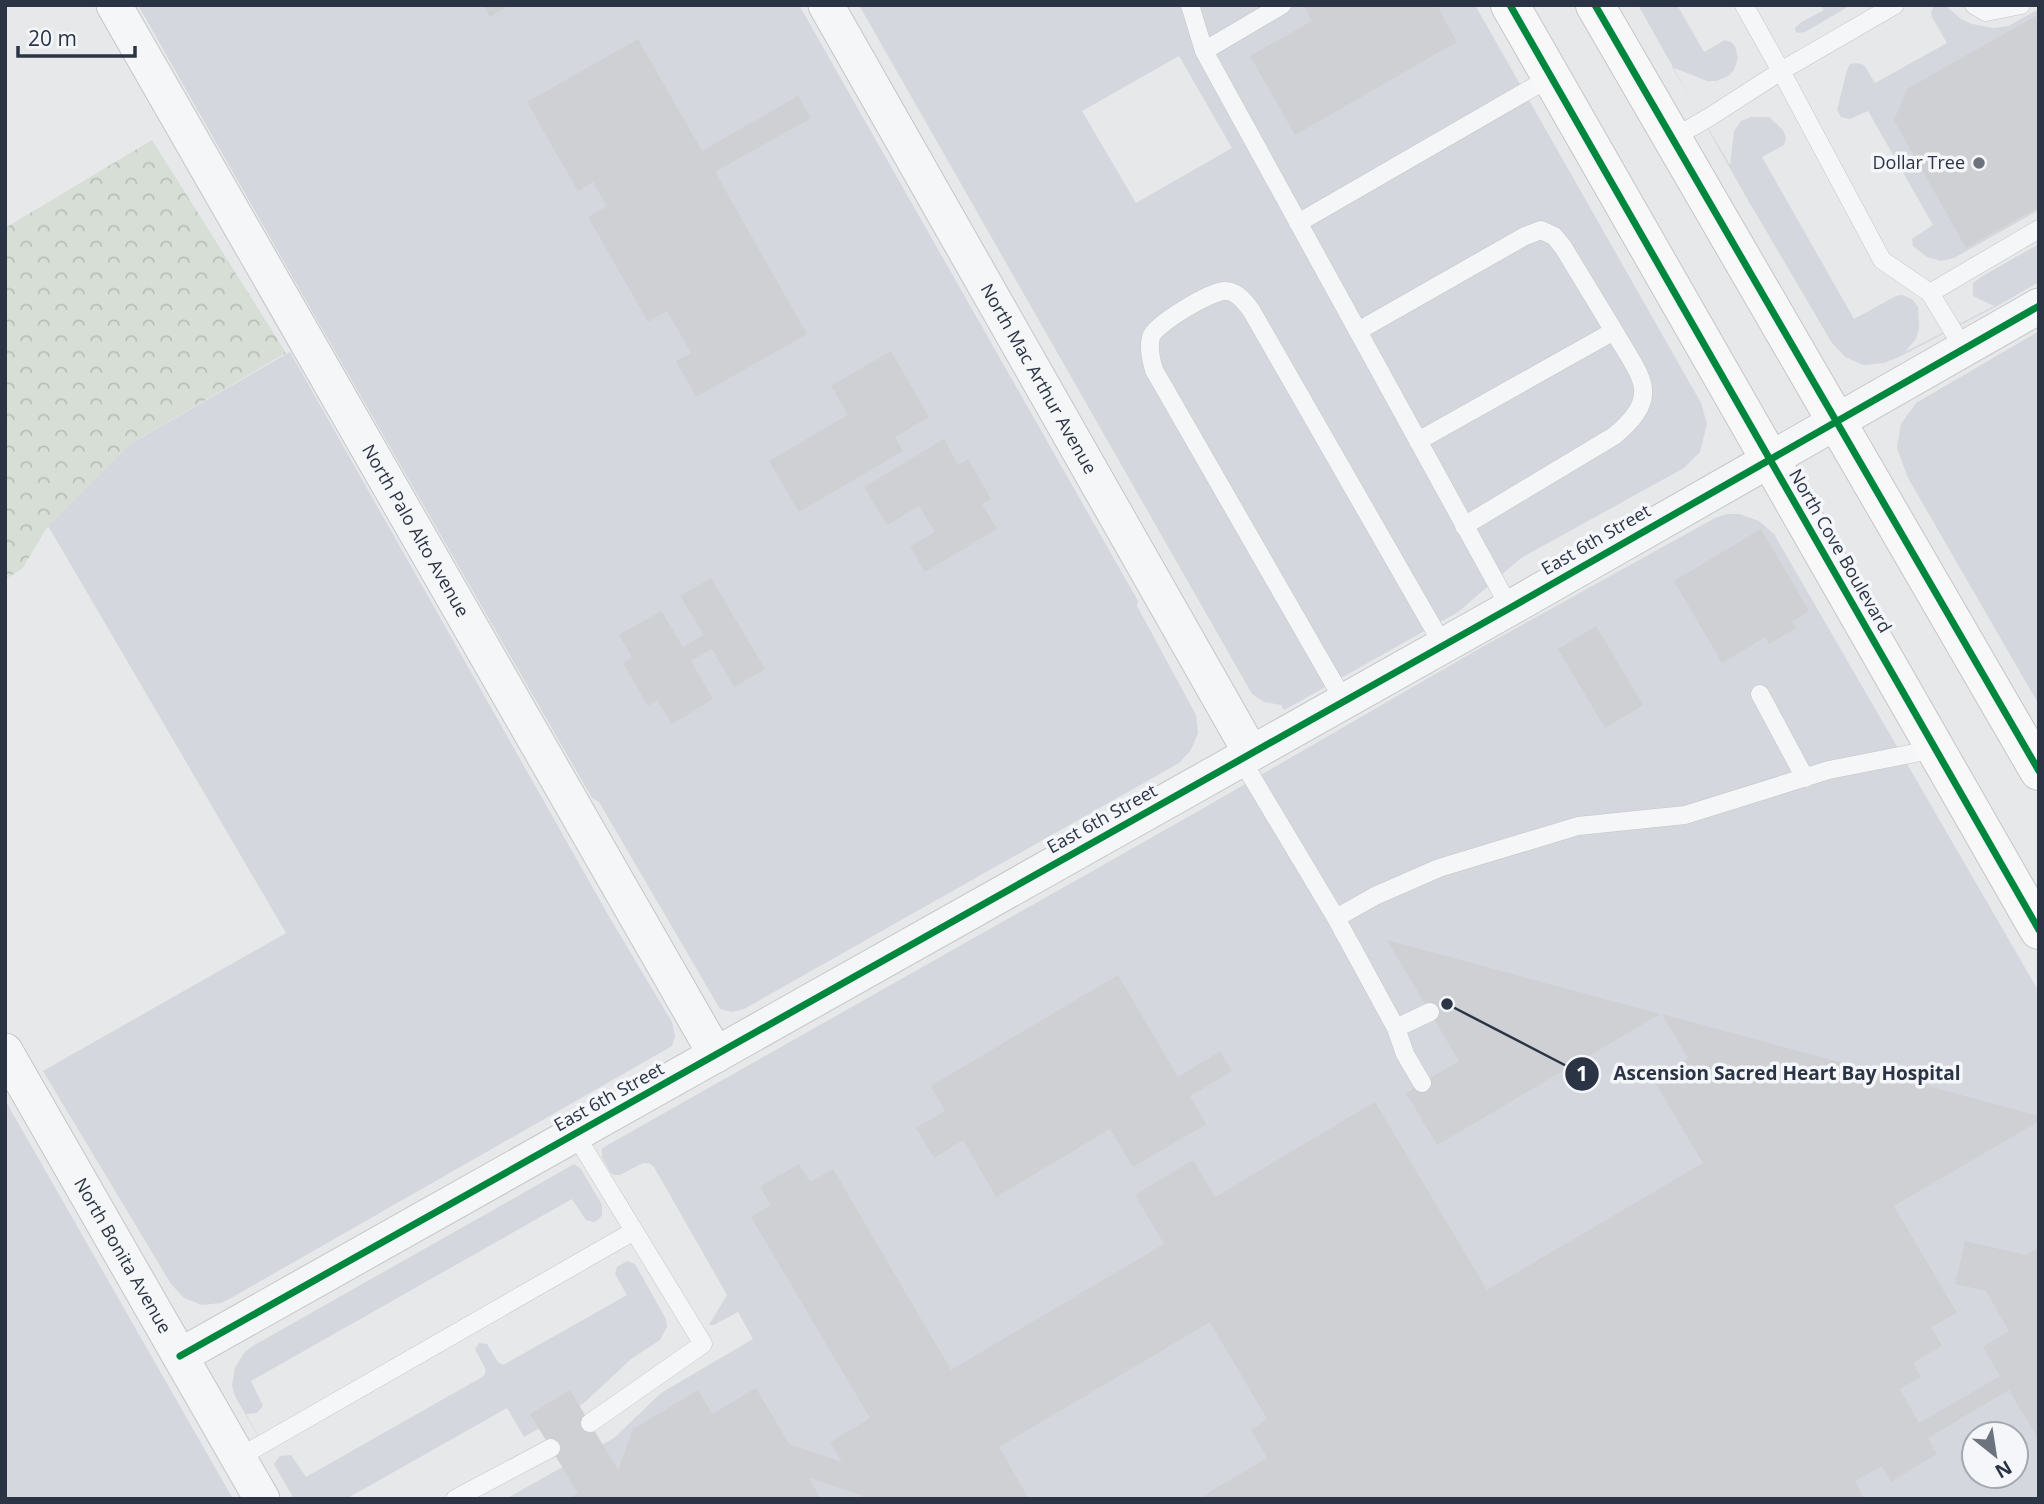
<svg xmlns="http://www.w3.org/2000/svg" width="2044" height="1504" viewBox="0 0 2044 1504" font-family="'Open Sans',sans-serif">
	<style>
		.built { fill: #d4d7dd; fill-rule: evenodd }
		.forest { fill: url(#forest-crowns) }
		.building { fill: #ced0d3 }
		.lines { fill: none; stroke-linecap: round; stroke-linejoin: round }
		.lane-casing { stroke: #c4c6c8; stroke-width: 19 }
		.street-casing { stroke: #c4c6c8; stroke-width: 37 }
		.secondary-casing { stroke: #c4c6c8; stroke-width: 40 }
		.lane { stroke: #f5f6f7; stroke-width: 18 }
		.street { stroke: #f5f6f7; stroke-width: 35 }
		.secondary { stroke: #f8f8f8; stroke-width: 38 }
		.cycleway-casing { stroke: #f4f6f9; stroke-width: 11 }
		.cycleway { stroke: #00873e; stroke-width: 7 }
		.poi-dot { fill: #6c737f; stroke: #f4f6f9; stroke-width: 2.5 }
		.labels { text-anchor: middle; stroke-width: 7; stroke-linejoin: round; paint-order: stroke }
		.poi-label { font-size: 18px; fill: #2b3445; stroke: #f4f6f9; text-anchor: end }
		.street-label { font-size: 18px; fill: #2b3445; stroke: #f4f6f9 }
		.leader { fill: none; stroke: #2b3445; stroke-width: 2.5 }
		.callout-dot { fill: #2b3445; stroke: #f4f6f9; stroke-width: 2.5 }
		.mark-label { font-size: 21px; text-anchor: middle; font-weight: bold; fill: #fff }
		.callout-label { font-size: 19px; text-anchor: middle; font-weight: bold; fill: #2b3445; stroke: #f4f6f9; stroke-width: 7; stroke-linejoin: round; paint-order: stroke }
	</style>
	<defs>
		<pattern id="forest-crowns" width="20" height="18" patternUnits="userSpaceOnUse" patternTransform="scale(1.75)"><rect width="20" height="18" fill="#d6ded6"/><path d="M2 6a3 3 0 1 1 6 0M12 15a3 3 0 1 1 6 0" fill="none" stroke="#b8bfb9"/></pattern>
	</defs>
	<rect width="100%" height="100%" fill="#e6e8ea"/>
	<!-- built -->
	<path class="built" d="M138,5H799L1138,601L1137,606L1196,715L1198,733L1191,750L1179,763L744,1009L732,1012L720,1009L599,802L592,798L305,299Z
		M859,5H1475L1701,403L1707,424L1700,452L1684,468L1521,558L1458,612L1288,708L1284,710L1281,705L1264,702L1252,694ZM1179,56L1232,148L1136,203L1082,111Z
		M1638,5H1677L1704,52L1725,40L1731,42L1735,46L1738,58L1734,70L1728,76L1716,81H1707L1672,67L1730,165L1734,131L1741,121L1751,117H1769L1783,130L1786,138L1784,145L1762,157L1854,319L1896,296L1902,295L1912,299L1918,307L1919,328L1916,339L1905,352L1994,306L1973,296V283L1981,277L2039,244V282L1997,306L1899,357L1884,363L1863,365L1845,357L1832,343L1745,195Z
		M1821,5H1851L1805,32L1798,33L1795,31V28L1800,23L1824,10Z
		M1934,5L1946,6L1961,19L1972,24L1994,28L2008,26L2039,9V210L1954,258L1941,261L1927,257L1913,246L1912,239L1933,225L1868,111L1850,119L1841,117L1837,110L1847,70L1850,64L1857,63L1864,65L1875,83L1947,43L1932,17L1931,13Z
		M2039,331V705L1908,478L1897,448L1901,424L1916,403Z
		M290,352L611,920L672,1022L675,1036L672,1046L231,1298L221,1303L202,1305L184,1298L171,1284L43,1071L286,933L33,500Z
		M1727,514H1739L1759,521L1774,534L2039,992V1499H506L614,1438L661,1393L753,1339L738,1312L714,1325H709L727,1295L654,1167L649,1163H643L620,1175H614L610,1172L602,1157V1148L574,1164L581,1169L602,1205V1215L599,1219L594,1222L586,1220L572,1199L251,1381L263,1406L257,1413L246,1414L274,1464L280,1456L291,1455L306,1477L484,1376L486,1370L475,1349L479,1343L487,1344L498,1362L503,1365L627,1295L615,1274L617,1267L627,1261L635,1264L666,1319L667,1327L660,1340L631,1359L584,1403L524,1437L507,1408L346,1499H294L236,1398L234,1393L232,1385L235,1368L244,1353L251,1347L834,1017L1202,809L1482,647L1715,518ZM1974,1434H2016V1476H1974Z
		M5,1100L233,1499H5Z"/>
	<!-- forest -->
	<path class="forest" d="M152,140L286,353L133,442L46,529L22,569L5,579V228Z"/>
	<!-- building -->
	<path class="building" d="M484,5H510L490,17Z
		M1303,5H1437L1457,42L1295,135L1250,56L1312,21Z
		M2039,14V207L1966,248L1894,120L1907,89Z
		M638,39L702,151L798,96L811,118L715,172L807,334L696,397L676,361L691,353L667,311L648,322L588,217L607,206L593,182L578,191L527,102Z
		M891,351L929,417L895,437L903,451L799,512L769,461L848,415L831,386Z
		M944,439L958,465L968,459L991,499L982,504L997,529L925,572L910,546L935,532L919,506L887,525L864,487Z
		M1761,529L1809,611L1792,622L1796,628L1769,644L1765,637L1722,663L1674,581Z
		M711,578L765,669L734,687L712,649L691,661L713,699L672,724L657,700L648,706L623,663L632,657L619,635L661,611L683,647L704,635L680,596Z
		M1596,626L1643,705L1605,728L1558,649Z
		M1387,940L1660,1014L1437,1145L1406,1093L1459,1061Z
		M1118,975L1178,1077L1220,1051L1232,1071L1190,1096L1206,1124L1133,1167L1110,1129L996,1197L963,1140L934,1158L916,1128L945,1111L931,1086Z
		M1662,1014L2039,1116V1121L1894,1206L1957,1313L1931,1327L1942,1346L1913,1363L1921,1377L1900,1389L1919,1423L2000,1376L1983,1347L2009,1331L1986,1291L1955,1284L1965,1241L2026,1255L2039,1247V1440L2009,1390L1928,1438L1937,1454L1891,1482L1882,1466L1855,1481L1865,1499H1198L1267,1458L1251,1430L1267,1419L1210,1322L999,1447L1029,1499H864L861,1495L809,1478L821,1499H568L578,1493L530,1414L570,1390L618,1470L633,1429L698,1390L712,1414L756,1388L789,1444L842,1462L830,1442L870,1418L751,1217L771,1205L760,1187L799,1164L810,1182L833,1169L951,1370L1164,1244L1135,1195L1193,1160L1215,1197L1375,1102L1487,1290L1703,1163L1653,1079L1688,1058Z"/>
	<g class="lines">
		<!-- lane casing -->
		<g class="lane-casing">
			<path id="lane" d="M1190,5L1204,51L1510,608
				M1895,5L1781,71L1882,260L1930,293L1964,349
				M1974,5L1986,12L2021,5
				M1204,51L1282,5
				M1671,139L1708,118L1781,71L1744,5
				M1298,223L1551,77
				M1930,293L2039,229
				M1358,331L1525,236L1541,230L1554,236L1563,247L1614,331L1418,441
				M1464,526L1614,436C1664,395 1640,377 1614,331
				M1760,694L1805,778
				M1344,701L1154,370C1151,360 1148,348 1151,337C1155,324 1211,291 1225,291C1237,291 1244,301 1251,310L1443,645
				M1241,759L1336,918L1396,1028L1405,1054L1422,1083
				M1336,918L1375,896L1439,868L1578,826L1685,815L1829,770L1935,749
				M1396,1028L1430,1012
				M575,1134L703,1344L590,1423
				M238,1458L634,1231
				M455,1499L551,1448"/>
		</g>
		<!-- street casing -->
		<g class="street-casing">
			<g id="street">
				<path id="s1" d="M114,5L716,1055"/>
				<path id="s2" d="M826,5L1251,753"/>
				<path id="s3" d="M5,1051L262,1499"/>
				<path d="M180,1356L1510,608L2039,306"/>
			</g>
		</g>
		<!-- secondary casing -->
		<g class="secondary-casing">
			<path id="secondary" d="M1510,5L2039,930
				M1595,5L2039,771"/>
		</g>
		<!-- lane -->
		<use href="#lane" class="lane"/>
		<!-- street -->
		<use href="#street" class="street"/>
		<!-- secondary -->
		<use href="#secondary" class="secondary"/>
		<!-- cycleway casing -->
		<g class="cycleway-casing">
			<path id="cycleway" d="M1510,5L2039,930
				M1595,5L2039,771
				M180,1356L1510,608L2039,306"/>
		</g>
		<!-- cycleway -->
		<use href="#cycleway" class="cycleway"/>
	</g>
	<!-- markers -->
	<circle class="poi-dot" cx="1979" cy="163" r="7"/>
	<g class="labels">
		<!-- poi labels -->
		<g class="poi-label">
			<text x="1965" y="169">Dollar Tree</text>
		</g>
		<!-- street labels -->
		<g class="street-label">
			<text dy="6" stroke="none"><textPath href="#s2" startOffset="430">North Mac Arthur Avenue</textPath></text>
			<text dy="6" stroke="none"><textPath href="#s1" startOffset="606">North Palo Alto Avenue</textPath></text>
			<text transform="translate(1596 540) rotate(-30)" y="6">East 6th Street</text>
			<text transform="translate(1840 551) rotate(60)" y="6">North Cove Boulevard</text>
			<text transform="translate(1102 819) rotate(-29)" y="6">East 6th Street</text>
			<text transform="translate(609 1097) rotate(-29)" y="6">East 6th Street</text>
			<text dy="6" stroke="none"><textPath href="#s3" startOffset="236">North Bonita Avenue</textPath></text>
		</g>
	</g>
	<!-- callouts -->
	<path class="leader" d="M1447 1004L1582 1074"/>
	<g class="callout-dot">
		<circle cx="1447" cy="1004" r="7"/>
		<circle cx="1582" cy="1074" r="18"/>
	</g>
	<g class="mark-label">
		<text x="1582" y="1081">1</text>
	</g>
	<g class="callout-label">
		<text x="1787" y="1080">Ascension Sacred Heart Bay Hospital</text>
	</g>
	<!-- border -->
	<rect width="2044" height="1504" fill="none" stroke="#2b3445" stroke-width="14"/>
	<!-- north arrow -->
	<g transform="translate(1995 1455) rotate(150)"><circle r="33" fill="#f4f6f9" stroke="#a4a8b1" stroke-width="2"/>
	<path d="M0-5L12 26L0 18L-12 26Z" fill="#6c737f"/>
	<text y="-10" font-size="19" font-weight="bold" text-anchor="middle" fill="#2b3445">N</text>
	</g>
	<!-- scale -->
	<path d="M18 46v10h117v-10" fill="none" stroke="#2b3445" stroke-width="3.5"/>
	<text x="28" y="46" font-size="21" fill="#2b3445" stroke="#f4f6f9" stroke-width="5" paint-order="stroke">20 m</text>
</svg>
